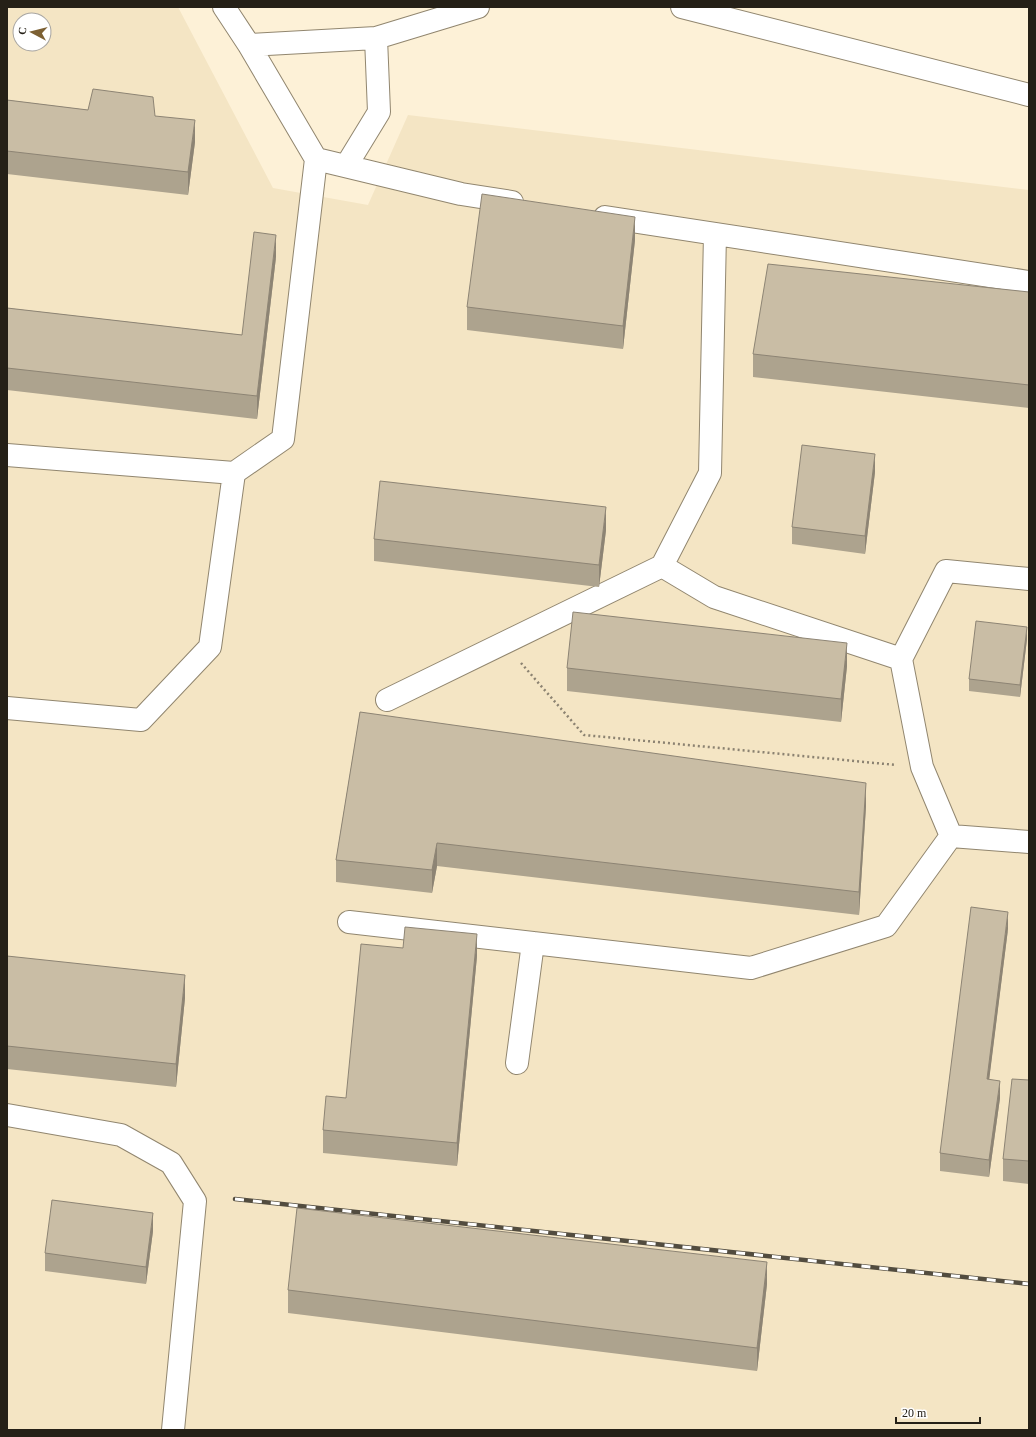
<svg xmlns="http://www.w3.org/2000/svg" width="1036" height="1437" viewBox="0 0 1036 1437" font-family="'Times New Roman',serif">
	<style>
		.built { fill: #f4e5c4; fill-rule: evenodd }
		.lines { fill: none; stroke-linecap: round; stroke-linejoin: round }
		.minor-casing { stroke: #91866f; stroke-width: 24 }
		.path { stroke: #8b8271; stroke-width: 2.5; stroke-dasharray: 2 3; stroke-linecap: butt }
		.minor { stroke: #fff; stroke-width: 22 }
		.rail-casing { stroke: #524c3f; stroke-width: 4.5 }
		.rail { stroke: #fff; stroke-width: 3; stroke-dasharray: 9; stroke-linecap: butt }
		.wall { fill: #ada38e }
		.shaded-wall { fill: #8d8474 }
		.building { fill: #c9bda5; stroke: #8d8474 }
	</style>
	<rect width="100%" height="100%" fill="#fdf1d7"/>
	<!-- built -->
	<path class="built" d="M7,7H178L273,188L368,205L408,115L1029,190V1430H7ZM20,20H44V44H20Z"/>
	<g class="lines">
		<!-- minor casing -->
		<g class="minor-casing">
			<path id="minor" d="M224,7L249,45L316,159
				M682,7L1029,95
				M249,45L376,38L478,7
				M316,159L461,194L512,202
				M346,166L379,112L376,38
				M605,217L1029,282
				M7,455L234,473L283,439L316,159
				M662,566L714,597L901,659L922,767L951,836L1029,842
				M901,659L946,571L1029,579
				M387,700L662,566L710,473L715,234
				M7,708L141,720L210,647L234,473
				M349,922L751,968L886,926L951,836
				M517,1063L533,943
				M7,1115L121,1135L171,1163L195,1201L173,1430"/>
		</g>
		<!-- path -->
		<path class="path" d="M521,663L584,735L896,765"/>
		<!-- minor -->
		<use href="#minor" class="minor"/>
		<!-- rail casing -->
		<g class="rail-casing">
			<path id="rail" d="M235,1199L1029,1284"/>
		</g>
		<!-- rail -->
		<use href="#rail" class="rail"/>
	</g>
	<!-- wall -->
	<path class="wall" d="M7,100L88,110L155,116L195,142L188,195L7,174Z
		M635,240L623,349L467,330V307Z
		M276,257L257,419L7,390V308L242,335Z
		M1029,292V408L753,377V354Z
		M875,472L865,554L792,544V527Z
		M606,530L599,587L374,561V539Z
		M1027,639L1020,697L969,691V679Z
		M847,666L841,722L567,691V668Z
		M360,712L866,806L859,915L437,866L432,893L336,882V860Z
		M1008,929L989,1079L1000,1098L989,1177L940,1171V1153Z
		M7,956L185,998L176,1087L7,1069Z
		M477,956L457,1166L323,1153V1130L346,1098Z
		M1029,1080V1184L1003,1181V1159Z
		M153,1231L146,1284L45,1271V1253Z
		M767,1284L757,1371L288,1313V1290Z"/>
	<!-- shaded-wall -->
	<path class="shaded-wall" d="M195,120V142L188,195V172Z
		M635,217V240L623,349V326Z
		M276,235V257L257,419V396Z
		M875,454V472L865,554V536Z
		M606,507V530L599,587V565Z
		M1027,627V639L1020,697V685Z
		M847,643V666L841,722V699Z
		M866,783V806L859,915V892Z
		M437,843V866L432,893V870Z
		M1008,912V929L987,1097V1079Z
		M477,934V956L457,1166V1143Z
		M185,975V998L176,1087V1064Z
		M1000,1081V1098L989,1177V1160Z
		M153,1213V1231L146,1284V1267Z
		M767,1262V1284L757,1371V1348Z"/>
	<!-- building -->
	<path class="building" d="M93,89L153,97L155,116L195,120L188,172L7,151V100L88,110Z
		M482,194L635,217L623,326L467,307Z
		M254,232L276,235L257,396L7,368V308L242,335Z
		M768,264L1029,292V385L753,354Z
		M802,445L875,454L865,536L792,527Z
		M380,481L606,507L599,565L374,539Z
		M573,612L847,643L841,699L567,668Z
		M976,621L1027,627L1020,685L969,679Z
		M360,712L866,783L859,892L437,843L432,870L336,860Z
		M971,907L1008,912L987,1079L1000,1081L989,1160L940,1153Z
		M405,927L477,934L457,1143L323,1130L326,1096L346,1098L361,944L403,948Z
		M7,956L185,975L176,1064L7,1046Z
		M1012,1079L1029,1080V1161L1003,1159Z
		M52,1200L153,1213L146,1267L45,1253Z
		M297,1208L767,1262L757,1348L288,1290Z"/>
	<!-- border -->
	<rect width="1036" height="1437" fill="none" stroke="#252017" stroke-width="16"/>
	<!-- north arrow -->
	<g transform="translate(32 32) rotate(277)"><circle r="19" fill="#ffffff" stroke="#a8a6a2"/>
	<path d="M0-3L7 15L0 10L-7 15Z" fill="#7c6033"/>
	<text y="-6" font-size="11" font-weight="bold" text-anchor="middle" fill="#252017">С</text>
	</g>
	<!-- scale -->
	<path d="M896 1417v6h84v-6" fill="none" stroke="#252017" stroke-width="2"/>
	<text x="902" y="1417" font-size="12" fill="#252017" stroke="#ffffff" stroke-width="3" paint-order="stroke">20 m</text>
</svg>
